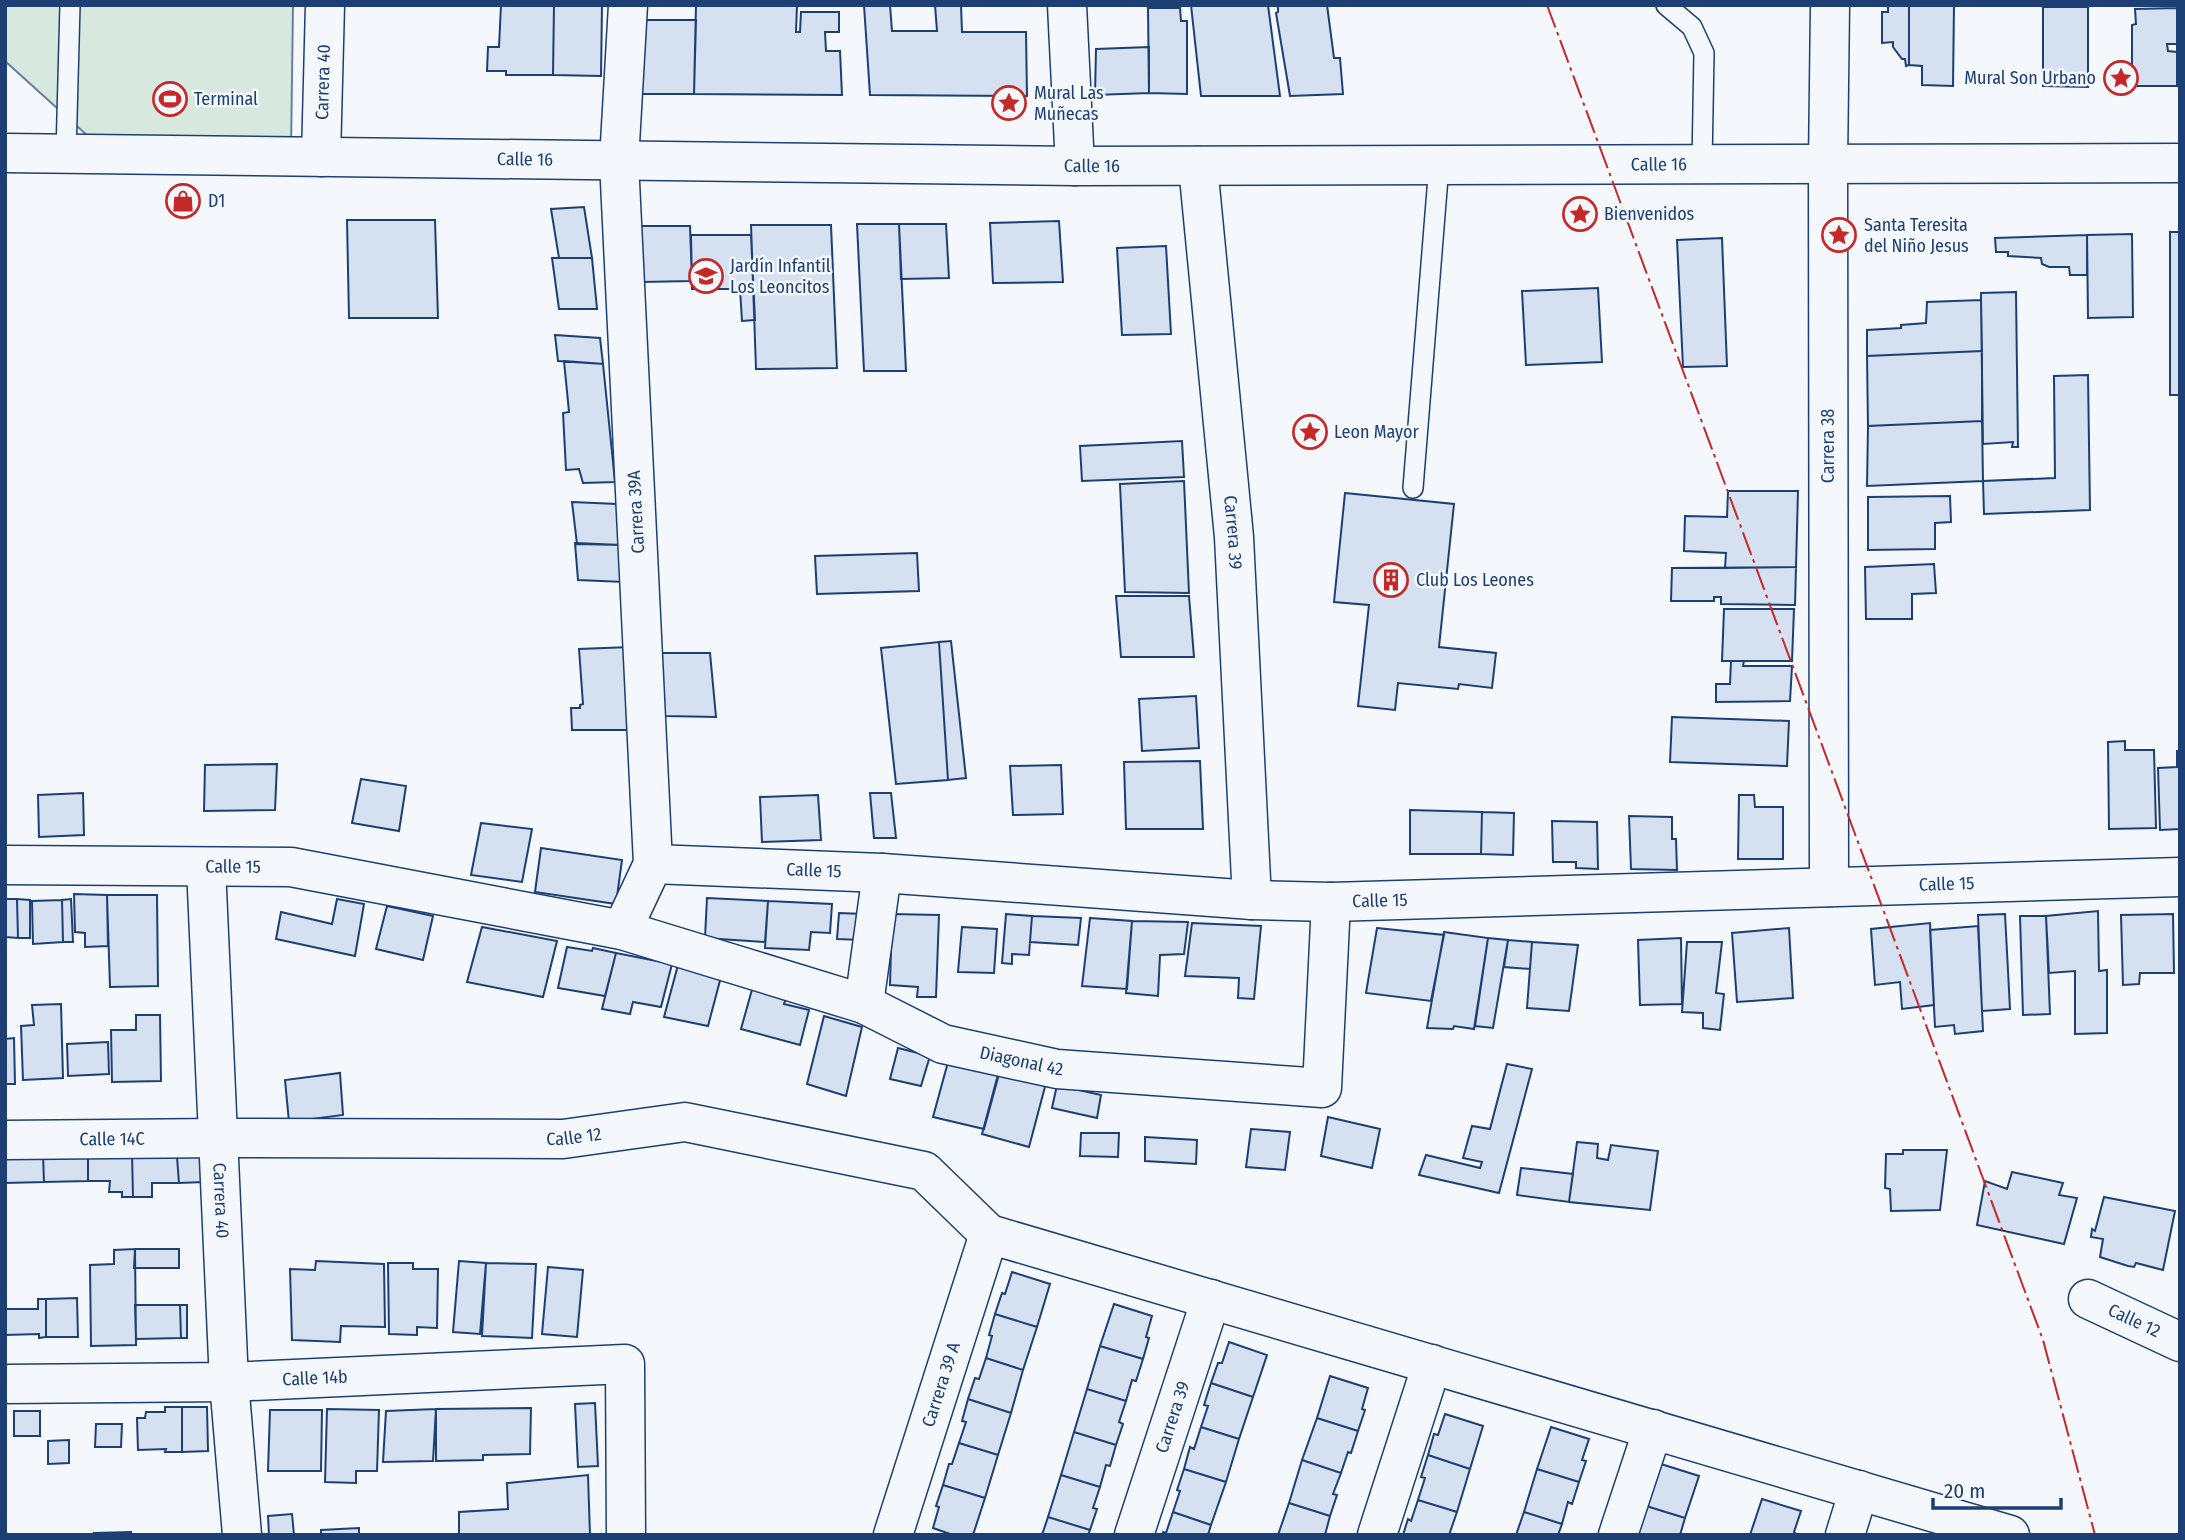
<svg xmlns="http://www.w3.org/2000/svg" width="2185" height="1540" viewBox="0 0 2185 1540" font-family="'Fira Sans Condensed',sans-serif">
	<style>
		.green { fill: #d7e8df; stroke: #687fa3; stroke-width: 2 }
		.building { fill: #d5e0f0; stroke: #1d3f73; stroke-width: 2 }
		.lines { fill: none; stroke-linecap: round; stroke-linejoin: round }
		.lane-casing { stroke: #1d3f73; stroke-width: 22 }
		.street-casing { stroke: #1d3f73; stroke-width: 41 }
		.highway-casing { stroke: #1d3f73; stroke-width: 41 }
		.lane { stroke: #f4f7fb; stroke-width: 19 }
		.street { stroke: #f4f7fb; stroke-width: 38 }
		.highway { stroke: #f4f7fb; stroke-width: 38 }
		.power { stroke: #c62828; stroke-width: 2; stroke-dasharray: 24 5 3.5 5; stroke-linecap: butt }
		.labels { text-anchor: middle; stroke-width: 5; stroke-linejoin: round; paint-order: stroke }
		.poi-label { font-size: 18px; fill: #1d3f73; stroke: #f4f7fb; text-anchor: start }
		.street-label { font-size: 18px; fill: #1d3f73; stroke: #f4f7fb }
	</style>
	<rect width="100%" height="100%" fill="#f4f7fb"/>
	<!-- green -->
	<path class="green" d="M5,5H293L291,150L89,137L5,61Z"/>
	<!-- building -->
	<path class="building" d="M501,5H554L553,75H506V71H487L488,47H499Z
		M554,5H602L601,76L553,75Z
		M696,5H797L796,32H800L801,12H839V32H825L826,51H840L842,95L694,94Z
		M864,5H890L892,31H937L935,5H961L962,32H1026L1027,96L870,95Z
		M1191,5H1268L1280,96H1201Z
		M1278,5H1327L1334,58H1340L1343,94L1290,96L1276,13L1278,12Z
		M1888,5H1909V65L1906,66L1905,59H1902L1893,47V42L1882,43V12H1888Z
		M1909,5H1954L1953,86L1922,85V66L1909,65Z
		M2177,5H2180V86H2177Z
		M2043,7H2088V87L2043,86Z
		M1148,8H1180L1181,21H1187V94L1149,93Z
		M2177,8V44H2167L2168,51L2177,52V86H2132V25L2136,24L2135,9Z
		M631,20H696L694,94H629Z
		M1149,47V93L1095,95L1096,49Z
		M584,207L592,258H559L551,209Z
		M347,220H435L438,318H349Z
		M1059,221L1063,282L993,283L990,223Z
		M857,224H899L906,371H864Z
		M899,224H946L949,278L901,279Z
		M751,225H831L837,368L756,369Z
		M640,226H690L692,281L642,282Z
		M2170,232H2180V395H2170Z
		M2132,234L2133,317L2088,318L2087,235Z
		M691,235H751L755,320L742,321L740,289H692Z
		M2087,235V275H2070L2069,267H2049L2042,264L2041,258L2008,256V252H1996L1995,238Z
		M1722,238L1727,366L1683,367L1677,240Z
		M1166,246L1171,334L1122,335L1117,248Z
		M552,258H592L597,309H559Z
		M1598,288L1602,362L1526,365L1522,291Z
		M2016,292L2018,447H2012L2013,442L1983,444L1981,300V293Z
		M1981,300L1982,351L1867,356V330L1901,328V325L1926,323L1927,302Z
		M555,335L600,338L603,364L558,361Z
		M1982,351V421L1868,426L1867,356Z
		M564,361L603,364L615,482L583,483L579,469L566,470L563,413L569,412Z
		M2088,375L2090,510L1984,514L1983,481L2055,478L2054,376Z
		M1982,421L1983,481L1867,486L1868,426Z
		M1182,441L1184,477L1082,481L1080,446Z
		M1184,481L1189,593L1125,592L1120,484Z
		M1728,491H1798L1796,567L1725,568L1726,553L1684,551L1685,516L1727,517Z
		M1345,493L1454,504L1439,647L1496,653L1492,688L1459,684L1458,689L1398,683L1395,710L1358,706L1369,605L1334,602Z
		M1950,496L1951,522L1935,523V549L1868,550V497Z
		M572,502L617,504L621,545L577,544Z
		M575,543L621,545L624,582L578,580Z
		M917,553L919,591L817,594L815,556Z
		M1934,564L1936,593L1912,594V619H1866L1865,567Z
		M1796,567L1795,605L1721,604V597H1714V601H1671L1672,568Z
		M1116,596H1189L1194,657H1121Z
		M1724,609H1794L1792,661H1722Z
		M951,641L966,778L948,780L939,642Z
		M939,642L948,780L896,784L881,648Z
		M630,647L637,730H572L571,708H580V705L583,704L579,649Z
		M658,653H710L716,717L665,716Z
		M1731,661H1744L1743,666H1792L1790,701L1716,702V684H1730Z
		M1196,696L1199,748L1142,751L1139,699Z
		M1672,717L1789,721L1787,766L1670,762Z
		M2125,741V750H2154L2156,828L2109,829L2108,742Z
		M2177,751H2180V829L2160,830L2158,768L2177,767Z
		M1200,761L1203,829H1126L1124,762Z
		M277,764L275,810L204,811L205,765Z
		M1061,765L1063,814L1013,815L1010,766Z
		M361,779L406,786L399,831L352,823Z
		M83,793L84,835L39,837L38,795Z
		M870,793H891L896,838H874Z
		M818,795L821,840L762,842L760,797Z
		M1739,795H1754L1755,807H1783V859H1738Z
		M1410,810L1482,812L1481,854H1410Z
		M1482,812L1514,813L1513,855L1481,854Z
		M1629,816L1672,817V839H1676L1677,870L1631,869Z
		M1552,821L1597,822L1598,869L1576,868V862H1553Z
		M481,823L532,829L522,882L471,875Z
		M541,848L622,860L616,904L535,892Z
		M74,894L107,895L108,946L85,947V933L75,932Z
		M107,895H157L158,986L110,987Z
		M707,898L768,901L765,942L705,938Z
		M5,899H17L18,938L5,937Z
		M17,899L30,900V938H18Z
		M71,899L73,942H63L62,900Z
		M337,899L364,904L355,956L276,939L281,912L332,924Z
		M62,900L63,942L33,944L32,901Z
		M768,901L832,904L830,933L811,932L809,950L765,948Z
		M387,906L433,916L423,960L376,949Z
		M2098,911L2099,971L2107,970V1033L2075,1034V971L2049,973L2046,916Z
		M839,913L864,914L862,940L837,939Z
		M892,914L939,915L936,997H917L918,987L890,985Z
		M1006,914L1032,916L1029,955L1012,954V964L1002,963Z
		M2005,914L2010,1009L1982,1011L1978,915Z
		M2173,914L2174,973H2140L2139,984L2123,985L2121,915Z
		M1032,916L1081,918L1078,945L1030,942Z
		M2020,916H2046L2050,1014L2023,1015Z
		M1090,918L1132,921L1127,989L1082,986Z
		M1132,921L1188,922L1184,954L1160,955L1158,996L1126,993Z
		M1192,923L1261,926L1254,999L1238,998L1239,978L1185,976Z
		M1930,923L1934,1005L1902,1009L1900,982L1875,985L1871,929Z
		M1978,926L1983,1031L1955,1034L1954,1025L1935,1027L1930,930Z
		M482,927L557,941L543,997L467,982Z
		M962,927L997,929L994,973L958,972Z
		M1377,928L1444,935L1431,1001L1366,993Z
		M1789,928L1793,998L1737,1002L1732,933Z
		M1444,932L1488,938L1474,1029L1454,1026L1453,1029L1427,1028Z
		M1488,938L1508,940L1493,1028L1475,1026Z
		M1681,938L1682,1004L1640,1005L1638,940Z
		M1508,940L1532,942L1530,969L1504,967Z
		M1532,942L1578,945L1569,1011L1527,1008Z
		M1687,942H1722L1716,993L1724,994L1720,1030L1703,1028V1013L1682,1012Z
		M567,947L592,951L593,948L616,953L605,996L558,988Z
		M616,953L672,964L661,1007L633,1002L630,1014L602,1009Z
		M678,965L722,973L708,1026L664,1017Z
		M753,986L787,995L784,1004L809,1010L800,1045L741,1029Z
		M61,1004L63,1078L23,1080L21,1026L34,1025L32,1005Z
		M136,1015H160L161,1081L112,1082L111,1030H136Z
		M824,1016L862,1027L846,1096L807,1084Z
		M14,1038L15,1084H5V1039Z
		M108,1042L109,1074L68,1076L67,1044Z
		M898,1048L930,1056L921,1086L890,1079Z
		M948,1062L999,1074L984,1129L933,1117Z
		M1507,1064L1532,1069L1499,1193L1419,1175L1426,1155L1480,1168L1482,1162L1463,1158L1472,1126L1490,1129Z
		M999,1071L1046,1083L1029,1147L982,1134Z
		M340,1073L343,1115L289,1122L285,1080Z
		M1057,1085L1101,1095L1097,1118L1052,1108Z
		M1328,1117L1380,1129L1372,1168L1321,1156Z
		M1251,1129L1290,1132L1285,1170L1246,1167Z
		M1081,1133H1119L1118,1157L1080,1156Z
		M1145,1137L1197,1140L1196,1164L1145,1161Z
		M1577,1142L1598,1144L1597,1158L1608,1160L1611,1145L1658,1151L1650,1210L1569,1202Z
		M1903,1150H1947L1940,1210L1891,1211L1890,1189L1885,1188L1886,1154H1903Z
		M132,1153L133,1197H122V1192H109L110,1181H88V1154Z
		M132,1153L177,1157L179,1183H152V1197H133Z
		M88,1154V1181L44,1182L43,1155Z
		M43,1155L44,1182L5,1183V1156Z
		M177,1157H203L204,1182L179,1183Z
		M1521,1168L1573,1174L1569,1202L1517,1195Z
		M2012,1172L2063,1183L2059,1195L2077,1198L2064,1244L1977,1225L1985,1181L2007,1189Z
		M2104,1197L2175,1211L2163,1270L2136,1263L2134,1267L2128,1266L2100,1257L2103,1239L2091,1237L2092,1229L2095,1231Z
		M135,1249H179V1268H134Z
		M135,1249L136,1345L91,1346L90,1265L114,1264V1250Z
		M316,1261L384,1264L385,1327L341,1326L340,1342L292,1340L290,1269L315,1270Z
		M459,1261L486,1263L480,1334L453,1332Z
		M388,1263H413V1269H438L437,1328L417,1327V1335L389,1334Z
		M486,1263L536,1264L532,1338L482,1336Z
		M548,1267L583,1270L577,1337L542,1334Z
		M1012,1272L1050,1284L1037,1327L995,1314L1002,1293L1005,1294Z
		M77,1298L78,1337H46V1299Z
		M38,1299H46V1337L39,1338V1334L5,1335V1309H38Z
		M1114,1304L1152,1316L1146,1337L1149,1338L1143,1359L1100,1346Z
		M135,1305H180L181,1338L136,1339Z
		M180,1305H187V1338H181Z
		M995,1314L1037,1327L1023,1370L986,1358L992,1336L989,1335Z
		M1229,1342L1267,1355L1253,1397L1211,1383L1218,1363H1222Z
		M1100,1346L1143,1359L1136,1381L1132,1380L1126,1401L1087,1389Z
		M986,1358L1023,1370L1011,1413L968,1399L975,1378L979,1379Z
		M1330,1376L1368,1388L1362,1409L1365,1410L1358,1431L1317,1418Z
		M1211,1383L1253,1397L1239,1439L1201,1427L1208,1406L1204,1405Z
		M1087,1389L1126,1401L1119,1422L1123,1424L1116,1445L1074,1432Z
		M968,1399L1011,1413L998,1455L959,1443L966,1422L962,1421Z
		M595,1403L598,1466L578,1467L575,1404Z
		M165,1407H182V1452H165L166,1449L138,1450L137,1418H145L146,1412H165Z
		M182,1407H207L208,1451L182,1452Z
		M531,1408L530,1454L483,1455V1460L436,1461V1409Z
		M327,1409L379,1410L377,1471H356V1483L325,1482Z
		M436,1409L433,1461L383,1462L386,1411Z
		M270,1410H322L321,1471H268Z
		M14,1411H40V1436H14Z
		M1445,1414L1483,1426L1470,1469L1428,1455L1434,1434L1438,1435Z
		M1317,1418L1358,1431L1351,1453L1348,1452L1341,1473L1302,1460Z
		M96,1424H122L121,1447H95Z
		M1201,1427L1239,1439L1226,1482L1184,1469L1190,1447L1194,1449Z
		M1551,1427L1589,1439L1582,1460L1586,1461L1579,1482L1537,1469Z
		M1074,1432L1116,1445L1110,1466L1106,1465L1100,1487L1061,1475Z
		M69,1440V1463L48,1464V1441Z
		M959,1443L998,1455L985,1498L943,1485L949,1464H952Z
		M1428,1455L1470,1469L1457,1512L1418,1500L1425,1478L1421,1477Z
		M1302,1460L1341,1473L1333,1494L1337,1495L1330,1516L1289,1503Z
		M1661,1464L1699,1476L1685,1518L1643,1505Z
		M1184,1469L1226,1482L1211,1525L1173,1512L1180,1491L1177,1490Z
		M1537,1469L1579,1482L1572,1504L1568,1502L1562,1524L1524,1512Z
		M588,1475L590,1535H459V1512L508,1509L507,1483Z
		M1061,1475L1100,1487L1093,1508L1097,1509L1090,1530L1048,1517Z
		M943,1485L985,1498L973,1535H953L933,1528L939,1507L936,1506Z
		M1762,1499L1801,1511L1794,1532L1797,1535H1750Z
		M1418,1500L1457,1512L1449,1535H1403L1408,1519L1411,1521Z
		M1289,1503L1330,1516L1325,1535H1278Z
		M1643,1505L1685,1518L1680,1535H1638Z
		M1173,1512L1211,1525L1208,1535H1162L1163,1532L1166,1533Z
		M1524,1512L1562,1524L1558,1535H1516Z
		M292,1514L294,1535H269L268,1516Z
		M1048,1517L1090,1530L1088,1535H1042Z
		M359,1528V1535H321V1530Z
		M131,1532V1535H94V1533Z"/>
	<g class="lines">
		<!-- lane casing -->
		<g class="lane-casing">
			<path id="lane" d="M1666,5L1692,27L1704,53L1702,164
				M66,154L70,5
				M1413,488L1439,165"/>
		</g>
		<!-- street casing -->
		<g class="street-casing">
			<g id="street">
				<path d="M1067,5L1075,166"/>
				<path id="s1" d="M321,157L325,5"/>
				<path id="s2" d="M1198,166L1234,537L1252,900"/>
				<path id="s3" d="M653,864L882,873L1252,900L1331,902L2180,877"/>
				<path id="s4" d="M5,865L291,867L622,930L864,1004L943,1044L1057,1069L1322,1088L1331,902"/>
				<path id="s5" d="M206,867L229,1382L242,1535"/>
				<path d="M1829,887L1828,164L1830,5"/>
				<path d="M622,930L653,864L619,161L628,5"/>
				<path d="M864,1004L882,873"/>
				<path id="s6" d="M5,1140L219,1138L563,1139L685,1122L924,1171L989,1234L2010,1535"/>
				<path id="s7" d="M2088,1299L2180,1342"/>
				<path id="s8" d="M5,1384L229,1382L625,1364L626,1535"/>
				<path id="s9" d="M893,1535L989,1234"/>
				<path id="s10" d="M1134,1535L1211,1299"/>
				<path d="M1377,1535L1432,1364"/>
				<path d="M1618,1535L1653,1429"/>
				<path d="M1845,1535L1859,1490"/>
			</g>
		</g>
		<!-- highway casing -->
		<g class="highway-casing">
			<g id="highway">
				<path id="s11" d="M5,153L1075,166L2180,163"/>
			</g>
		</g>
		<!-- lane -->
		<use href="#lane" class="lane"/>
		<!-- street -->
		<use href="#street" class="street"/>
		<!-- highway -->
		<use href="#highway" class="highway"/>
		<!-- power -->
		<path class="power" d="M1547,5L2043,1340L2095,1535"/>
	</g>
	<!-- icons -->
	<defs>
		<g id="sight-ring" transform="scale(1.75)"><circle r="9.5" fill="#f4f7fb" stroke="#c62828" stroke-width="1.5"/><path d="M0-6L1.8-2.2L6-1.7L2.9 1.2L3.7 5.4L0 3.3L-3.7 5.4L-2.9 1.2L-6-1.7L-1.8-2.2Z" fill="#c62828"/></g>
		<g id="stadium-ring" transform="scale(1.75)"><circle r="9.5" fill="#f4f7fb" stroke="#c62828" stroke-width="1.5"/><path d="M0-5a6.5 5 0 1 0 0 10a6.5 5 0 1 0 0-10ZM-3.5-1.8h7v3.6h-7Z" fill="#c62828"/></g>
		<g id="shop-ring" transform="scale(1.75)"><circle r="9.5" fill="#f4f7fb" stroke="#c62828" stroke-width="1.5"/><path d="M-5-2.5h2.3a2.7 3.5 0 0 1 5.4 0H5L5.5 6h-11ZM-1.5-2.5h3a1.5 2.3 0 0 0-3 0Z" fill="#c62828"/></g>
		<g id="school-ring" transform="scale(1.75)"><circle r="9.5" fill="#f4f7fb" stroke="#c62828" stroke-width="1.5"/><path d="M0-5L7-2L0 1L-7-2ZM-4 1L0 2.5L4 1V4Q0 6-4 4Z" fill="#c62828"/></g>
		<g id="building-ring" transform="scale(1.75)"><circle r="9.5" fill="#f4f7fb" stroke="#c62828" stroke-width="1.5"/><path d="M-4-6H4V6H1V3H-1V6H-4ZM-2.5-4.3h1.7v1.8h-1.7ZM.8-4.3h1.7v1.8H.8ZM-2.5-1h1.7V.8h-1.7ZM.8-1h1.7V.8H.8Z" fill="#c62828"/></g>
	</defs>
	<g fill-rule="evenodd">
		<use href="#sight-ring" x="2121" y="78"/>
		<use href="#stadium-ring" x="170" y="99"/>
		<use href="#sight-ring" x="1009" y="103"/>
		<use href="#shop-ring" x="183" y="201"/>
		<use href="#sight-ring" x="1580" y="214"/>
		<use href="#sight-ring" x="1839" y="235"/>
		<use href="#school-ring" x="706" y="276"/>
		<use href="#sight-ring" x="1310" y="432"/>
		<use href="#building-ring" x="1391" y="580"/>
	</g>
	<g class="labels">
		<!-- poi labels -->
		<g class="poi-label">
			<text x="2096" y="84" text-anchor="end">Mural Son Urbano</text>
			<text x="1034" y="99">Mural Las<tspan x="1034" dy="21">Muñecas</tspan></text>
			<text x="194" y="105">Terminal</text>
			<text x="208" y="207">D1</text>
			<text x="1604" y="220">Bienvenidos</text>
			<text x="1864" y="231">Santa Teresita<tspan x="1864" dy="21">del Niño Jesus</tspan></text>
			<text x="730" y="272">Jardín Infantil<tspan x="730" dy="21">Los Leoncitos</tspan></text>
			<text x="1334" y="438">Leon Mayor</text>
			<text x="1416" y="586">Club Los Leones</text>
		</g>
		<!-- street labels -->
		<g class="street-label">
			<text dy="6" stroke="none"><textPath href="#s1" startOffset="75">Carrera 40</textPath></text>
			<text dy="6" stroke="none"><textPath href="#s11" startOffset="520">Calle 16</textPath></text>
			<text dy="6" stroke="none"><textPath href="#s11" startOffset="1654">Calle 16</textPath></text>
			<text dy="6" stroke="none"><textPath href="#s11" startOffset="1087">Calle 16</textPath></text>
			<text transform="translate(1828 446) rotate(-90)" y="6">Carrera 38</text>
			<text transform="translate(636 512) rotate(-93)" y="6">Carrera 39A</text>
			<text dy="6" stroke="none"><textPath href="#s2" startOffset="368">Carrera 39</textPath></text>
			<text dy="6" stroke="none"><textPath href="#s4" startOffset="228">Calle 15</textPath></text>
			<text dy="6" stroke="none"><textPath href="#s3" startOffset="161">Calle 15</textPath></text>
			<text dy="6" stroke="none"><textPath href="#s3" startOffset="1295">Calle 15</textPath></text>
			<text dy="6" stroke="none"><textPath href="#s3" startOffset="728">Calle 15</textPath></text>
			<text dy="6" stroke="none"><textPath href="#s4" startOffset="1045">Diagonal 42</textPath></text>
			<text dy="6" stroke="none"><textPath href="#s6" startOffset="569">Calle 12</textPath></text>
			<text dy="6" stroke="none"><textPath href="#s6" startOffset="107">Calle 14C</textPath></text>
			<text dy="6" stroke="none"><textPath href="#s5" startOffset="334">Carrera 40</textPath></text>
			<text dy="6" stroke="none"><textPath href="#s7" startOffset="51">Calle 12</textPath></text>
			<text dy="6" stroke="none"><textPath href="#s8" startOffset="310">Calle 14b</textPath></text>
			<text dy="6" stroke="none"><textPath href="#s9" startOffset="158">Carrera 39 A</textPath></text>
			<text dy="6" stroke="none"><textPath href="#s10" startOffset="124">Carrera 39</textPath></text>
		</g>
	</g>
	<!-- border -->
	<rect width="2185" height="1540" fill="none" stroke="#1d3f73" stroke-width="14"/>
	<!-- scale -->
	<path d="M1933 1498v10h128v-10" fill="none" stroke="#1d3f73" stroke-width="3.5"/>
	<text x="1944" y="1498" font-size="21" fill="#1d3f73" stroke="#f4f7fb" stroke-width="5" paint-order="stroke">20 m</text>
</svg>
